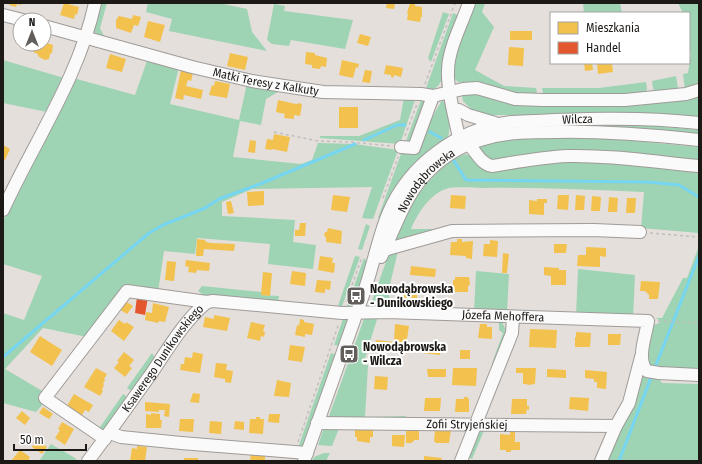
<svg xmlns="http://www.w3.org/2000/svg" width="702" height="464" viewBox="0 0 702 464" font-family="'Fira Sans Condensed',sans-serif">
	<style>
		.green { fill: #9ed3b4 }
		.homes { fill: #f2c14e }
		.shops { fill: #e4572e }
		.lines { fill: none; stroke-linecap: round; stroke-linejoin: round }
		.stream { stroke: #76d6f2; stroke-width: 3 }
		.minor-casing { stroke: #9f9b98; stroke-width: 14 }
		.path { stroke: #c0bfbe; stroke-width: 1.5; stroke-dasharray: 3 3; stroke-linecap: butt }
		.minor { stroke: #fbfafa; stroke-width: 12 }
		.labels { text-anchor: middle; stroke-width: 4; stroke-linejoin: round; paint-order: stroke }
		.street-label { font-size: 12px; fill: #1c1916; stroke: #fff }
		.poi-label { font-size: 12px; font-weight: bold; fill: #1c1916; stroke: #fff; text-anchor: start }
	</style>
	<rect width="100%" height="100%" fill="#e4dfdb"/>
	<!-- green -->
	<path class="green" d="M99,3H107L100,28L106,40C100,37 95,36 93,29Z
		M148,3H219L247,9L252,32L267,51L169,31L172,19L146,12Z
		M474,3H485L482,12L494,27L475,70L504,86L536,88L537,92L535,95L528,96L498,89L484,83L458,82L454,78L455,56Z
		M583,3H620L622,13H584Z
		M678,3H699V87L685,90L683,74L688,73L691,54L689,42V13H683Z
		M274,4L285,6L284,11L353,20L345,49L291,40L289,46L272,44L267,40Z
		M443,12L449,14L431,62L428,58Z
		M453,13L458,15L459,18L444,61L441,81L438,86L434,89L425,91Z
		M148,58L179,67L170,104L239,120L247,83L279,89L278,92L266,99L261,125L240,121L233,157L301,164L312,160L318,143L355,144L398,150L373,219L362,218L372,187L252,189L222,202V216L295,220L293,242L316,245L313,269L268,264L270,244L197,238L195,254L164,251L158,292L126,289L87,337L43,328L5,369L44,392L39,399L44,403L36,412L3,403V313L24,320L42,276L3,264V221L73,78L135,95Z
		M3,60L64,78L47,112L3,103Z
		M676,76L678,88L674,92L656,94L653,88L652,81Z
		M646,82L647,88L646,93L643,96L543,94L542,88H599Z
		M471,93L494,97L699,93V117L645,113L555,115H483L472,110L463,101L462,95Z
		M404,98L415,100L400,144L320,138V136H359L400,120Z
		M421,100L427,103L412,145L405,144Z
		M442,100C449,107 451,128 448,137L382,218H378L402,151L428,125Z
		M563,124H631L699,130V134L563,128Z
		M591,137L699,147V163L488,161C483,156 477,151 481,144L517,138Z
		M466,154L470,156L474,161L570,158L699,169V233L641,228L644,192C590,190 536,187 483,188C474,188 453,186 446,189C430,194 417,214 411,229H444L431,231L395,242V240C407,211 419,189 442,168C449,162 457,156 466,154Z
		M366,224L370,226L362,250L358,249Z
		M699,246V370L659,368L650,366L647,358L654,325L659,323V320L656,318H662L683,278H687Z
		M398,251L388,293L393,308L370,307L388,256Z
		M355,256L360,257L341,309H337Z
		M364,258L369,264L358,293L356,294L350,310L346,309Z
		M578,269L635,275L633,317L576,316Z
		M476,271L509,274L507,313L474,312Z
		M202,286L261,292V295L279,296L278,303L205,296L198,291Z
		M344,316L347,318L348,322L340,346L334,345Z
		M365,316H378L363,365H368L365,417L406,416V421L328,419Z
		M499,320C513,329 500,351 495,364L492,363L503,333L499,330Z
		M152,353L156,360L133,392L127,388Z
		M331,353L336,355L303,448H298Z
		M644,377L659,378L662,383L699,384V461H603L640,378Z
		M123,394L126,396L127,399L104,432L98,430Z
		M325,425L340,426L332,446L318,445Z
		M486,426L472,459L467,457L478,429Z
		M51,444L75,458L78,461H39Z
		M324,453H330L326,461H312L314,457Z"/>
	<!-- homes -->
	<path class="homes" d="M10,3H22L21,5L17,4L16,7L9,5Z
		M64,3L79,7L77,15L75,14L74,19L60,15Z
		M387,3H395L394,9L386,8Z
		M410,3H415V6L422,7V17H421L420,22L407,20L408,14L407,13Z
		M133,15L141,17L138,26L134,25L131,33L116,28V20L119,16L132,19Z
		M148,21L165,25L160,42L144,37Z
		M510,31H532V40H510Z
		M360,34L371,37L368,46L357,43Z
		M44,42L53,45L52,53L50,54L49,59L45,60L41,58L38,56V54L33,52L35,44H44Z
		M509,47L524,48L523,66L508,65Z
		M306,52L315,53V55L327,58L326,67L321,66L320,69L312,68V65L305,64Z
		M230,53L248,57L245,70L227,66Z
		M110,54L126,59L122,72L106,68Z
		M342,60L359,64L358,68L356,67L353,78L339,75Z
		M584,63H592L593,70L585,71Z
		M597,63H612L613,72L598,74Z
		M386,65L403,68L401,77L394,75L393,78L391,77V75L384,74Z
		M181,70L193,73L191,81L188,80L186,86L203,90L201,99L184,95L183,100L175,98Z
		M365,70L372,71L370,83L362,82Z
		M215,81L230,84L227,98L209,95L212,85L214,86Z
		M278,100L296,104L300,103L302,105L300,116L294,115V119L284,118L285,114L276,112Z
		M339,107H358V128H339Z
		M274,134L290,137L287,152L272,149L271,150L265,149L267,139L273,140Z
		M250,140L256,141L255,153L248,152Z
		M3,145L10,149L5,160L3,159Z
		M264,191V205L248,206L247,192Z
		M333,195L350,197L347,212L331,210Z
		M451,195L466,196L465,209L450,208Z
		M558,195H569L568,210L557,209Z
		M576,195L585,196L584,210H575Z
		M592,196L601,197L600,211H591Z
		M609,197L618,198L617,212H608Z
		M627,198H636L635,213H626Z
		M537,199H547V203H544V215L529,214V200L537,201Z
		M231,201L234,213L228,214L226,202Z
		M300,223H306L305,236H295V230H299Z
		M328,228L342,231L341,244L326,242V237L324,236L325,232H327Z
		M197,239L205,240L206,242L211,243L235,244L234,251L204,249L203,256H196Z
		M457,239H462V242L473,241L472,259L466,258V256L450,255L451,242H457Z
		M490,240L498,241L497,257L483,256L484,244H490Z
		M554,244H567L566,253H554Z
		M586,247L606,248V257L600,256V267L577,266L578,255H586Z
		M503,253L509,254L507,273H502Z
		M320,256L333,258L332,263H335L334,273L318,270Z
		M186,260L210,263L209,271L197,270L196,273L188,272L189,267L185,266Z
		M167,261L176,262L174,281L165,280Z
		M411,266L436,269L435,277L410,275Z
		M544,267L559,268V270H566V285H551V276L544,275Z
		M292,271L306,273L305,286L290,284Z
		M263,272L272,273L270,296L261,295Z
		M455,277H469L470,285L468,286V292H453V280H455Z
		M317,280L331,281L330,290L325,289V293L315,292Z
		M641,281L660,282L658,299H649V295L645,291H640Z
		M404,285L421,286V291H417V300H403Z
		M125,301L133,306L127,314L119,309Z
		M153,303L169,307L165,322L159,321L158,323L145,320L146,312L152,313Z
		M214,315L230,318L227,331L203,327L205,317L214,319Z
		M300,319L304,320V322L314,324L312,335L305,334V337L295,335L297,325L299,326Z
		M119,320L125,324L126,322L134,327L124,341L111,331Z
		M251,322L265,325L263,331L265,332L264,337L261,336L260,341L247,338Z
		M395,324L409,326L405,352L375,349L376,340L394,342Z
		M480,324H487V327H492V339L478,338Z
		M530,329L557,330L556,348L529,347Z
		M576,332L591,333L590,347H575V337H576Z
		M608,334H621L620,345H608Z
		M40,336L62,350L52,366L30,352Z
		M424,342L441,343L440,355L423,353Z
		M290,345L305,347L302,362L288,360Z
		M460,350H470V359H460Z
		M124,352L134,360L129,366L132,368L125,377L114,368L119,362L117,361Z
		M193,352L203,354L200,373L180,370L181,364H184L185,357L192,358Z
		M216,363L227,364L226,370L233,371L231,383L225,382V379L214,377Z
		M96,368L107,374L104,379L105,380L103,384L104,385L102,390L103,391L100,396L84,387Z
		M453,368H477L476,386L452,385Z
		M516,368H536L535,384L528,385L526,384H523V373H516Z
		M427,369H446V377H428Z
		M547,369L566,370V378L547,377Z
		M585,370L607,372L606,389L597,388V382H594V379L585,378Z
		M375,376L388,377L387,390L374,389Z
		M277,380L291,383L289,397L274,396Z
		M193,393L200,394L199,403L190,402Z
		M74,394L93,405L89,412L85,410L82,415L67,406Z
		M464,397H468V399H469V412H455L456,399H464Z
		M570,397L589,398L588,411L569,409Z
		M425,398H441L440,411H424Z
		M512,399H527V406H529V410L527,409L526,414H511Z
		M145,402L170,404L169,417L164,416L165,410H159V412L145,411Z
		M43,407L53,414L49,419L39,413Z
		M22,411L30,418L25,425L16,418Z
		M151,413L160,414V420H162L161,428H146V414L151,415Z
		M269,414H280L279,423L268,422Z
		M256,417H260V419H264L263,434L249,433L250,419H256Z
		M180,419H194L193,432L179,431Z
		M210,421L222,422L221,434L209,433Z
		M235,421L244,422V430L234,429Z
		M62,422L74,429L65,445L55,438L60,430L58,429Z
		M355,430H373V437H370V443L357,441V437H355Z
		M435,430H451L449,443H436L434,441Z
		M406,431H419V440H414V441L411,443H406Z
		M510,432H515V442H520V450H511V452H506V450H500V434L510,435Z
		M392,435H405L404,447L392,446Z
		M37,440L47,447L42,454L32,447Z
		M137,446L147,447L145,461H130L132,448L137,449Z
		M20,450L30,457L28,461H11Z
		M251,454L265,455V461H250Z
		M424,456L442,458L441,461H424Z
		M184,458H198V461H184Z"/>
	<!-- shops -->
	<path class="shops" d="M137,296L148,297L145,315L135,313Z"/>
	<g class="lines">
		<!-- stream -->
		<path class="stream" d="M430,132L441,138
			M364,140L397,125H405
			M454,161L466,180L648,182L679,185L699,197
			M3,357L149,233L163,225L205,208L219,199L260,184L355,144
			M654,370L699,256
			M619,461L652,375"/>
		<!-- minor casing -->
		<g class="minor-casing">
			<g id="minor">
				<path d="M3,15L23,20"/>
				<path id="s1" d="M44,26L192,67L252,81L323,92L421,94L433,96L463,89L477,88L515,99L543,100H625L686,94L699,90"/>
				<path d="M459,110L468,115L495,123"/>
				<path d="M459,138C455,118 447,91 448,71C448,49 462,24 469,3"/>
				<path d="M464,141C476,148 478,163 492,166C517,162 542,157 568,156C611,155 656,162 699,166"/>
				<path d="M401,147L414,148L433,96"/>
				<path d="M3,210C34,142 79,77 95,3"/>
				<path d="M384,250L452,231L594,230L640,232"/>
				<path id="s2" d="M381,257C396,227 405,192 432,168C446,155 465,144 484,139C507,132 533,132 557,132C604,131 651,135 699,140"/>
				<path id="s3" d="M317,423L616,426"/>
				<path d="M110,433L121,437L181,443L307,453"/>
				<path id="s4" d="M105,439L45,398L127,291L207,302L213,301L342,313L388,312L648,321C646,336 636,359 647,371L659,373L699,375"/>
				<path id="s5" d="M88,461C110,432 130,403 151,374C168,349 184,321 207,302"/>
				<path id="s6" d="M304,461C323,407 343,352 362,298C372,271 377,241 388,214C409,164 458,129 511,122C574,119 636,116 699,123"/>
				<path d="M461,461L512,333L513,317"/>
				<path d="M601,461L616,426L629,403L641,357"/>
			</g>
		</g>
		<!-- path -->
		<path class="path" d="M425,84L455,3
			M274,132L318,141L350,142L391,146
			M405,136L417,104
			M383,198L398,157
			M650,233L699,237
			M346,302L362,257
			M658,321L699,323
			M298,442L339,323"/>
		<!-- minor -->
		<use href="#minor" class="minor"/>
	</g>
	<!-- icons -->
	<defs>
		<g id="bus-square" transform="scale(1)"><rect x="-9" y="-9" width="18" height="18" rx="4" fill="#625e5b" stroke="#fff"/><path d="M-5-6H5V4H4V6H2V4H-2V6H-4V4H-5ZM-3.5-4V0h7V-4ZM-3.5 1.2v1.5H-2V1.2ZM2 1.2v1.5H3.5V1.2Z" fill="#fff"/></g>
	</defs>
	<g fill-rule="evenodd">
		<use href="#bus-square" x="356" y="296"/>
		<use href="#bus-square" x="349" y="354"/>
	</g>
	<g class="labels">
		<!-- street labels -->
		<g class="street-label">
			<text dy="4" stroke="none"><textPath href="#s1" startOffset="229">Matki Teresy z Kalkuty</textPath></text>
			<text dy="4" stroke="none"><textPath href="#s6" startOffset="488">Wilcza</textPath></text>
			<text dy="4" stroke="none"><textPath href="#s2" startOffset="90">Nowodąbrowska</textPath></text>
			<text dy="4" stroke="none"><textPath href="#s4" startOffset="585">Józefa Mehoffera</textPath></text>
			<text dy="4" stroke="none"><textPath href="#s5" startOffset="127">Ksawerego Dunikowskiego</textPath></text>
			<text dy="4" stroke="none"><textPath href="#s3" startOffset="150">Zofii Stryjeńskiej</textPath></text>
		</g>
		<!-- poi labels -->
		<g class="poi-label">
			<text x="370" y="293">Nowodąbrowska<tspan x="370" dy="14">- Dunikowskiego</tspan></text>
			<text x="363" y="351">Nowodąbrowska<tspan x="363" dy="14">- Wilcza</tspan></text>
		</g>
	</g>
	<!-- border -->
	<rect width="702" height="464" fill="none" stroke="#1c1916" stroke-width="8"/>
	<!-- legend -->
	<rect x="550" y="12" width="140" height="52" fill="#ffffff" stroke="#a4a3a2"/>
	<rect x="558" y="22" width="20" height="12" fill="#f2c14e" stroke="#a4a3a2"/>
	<text x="586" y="32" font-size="12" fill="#1c1916">Mieszkania</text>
	<rect x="558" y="42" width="20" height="12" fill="#e4572e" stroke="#a4a3a2"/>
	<text x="586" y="52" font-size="12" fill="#1c1916">Handel</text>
	<!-- north arrow -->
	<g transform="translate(32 32)"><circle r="19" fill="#ffffff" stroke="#a4a3a2"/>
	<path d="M0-3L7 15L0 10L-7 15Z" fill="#625e5b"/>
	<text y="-6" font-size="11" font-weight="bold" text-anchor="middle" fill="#1c1916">N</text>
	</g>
	<!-- scale -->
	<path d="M14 444v6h72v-6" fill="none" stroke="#1c1916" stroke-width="2"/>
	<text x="20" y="444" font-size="12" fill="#1c1916" stroke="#ffffff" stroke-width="3" paint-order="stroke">50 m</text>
</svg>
